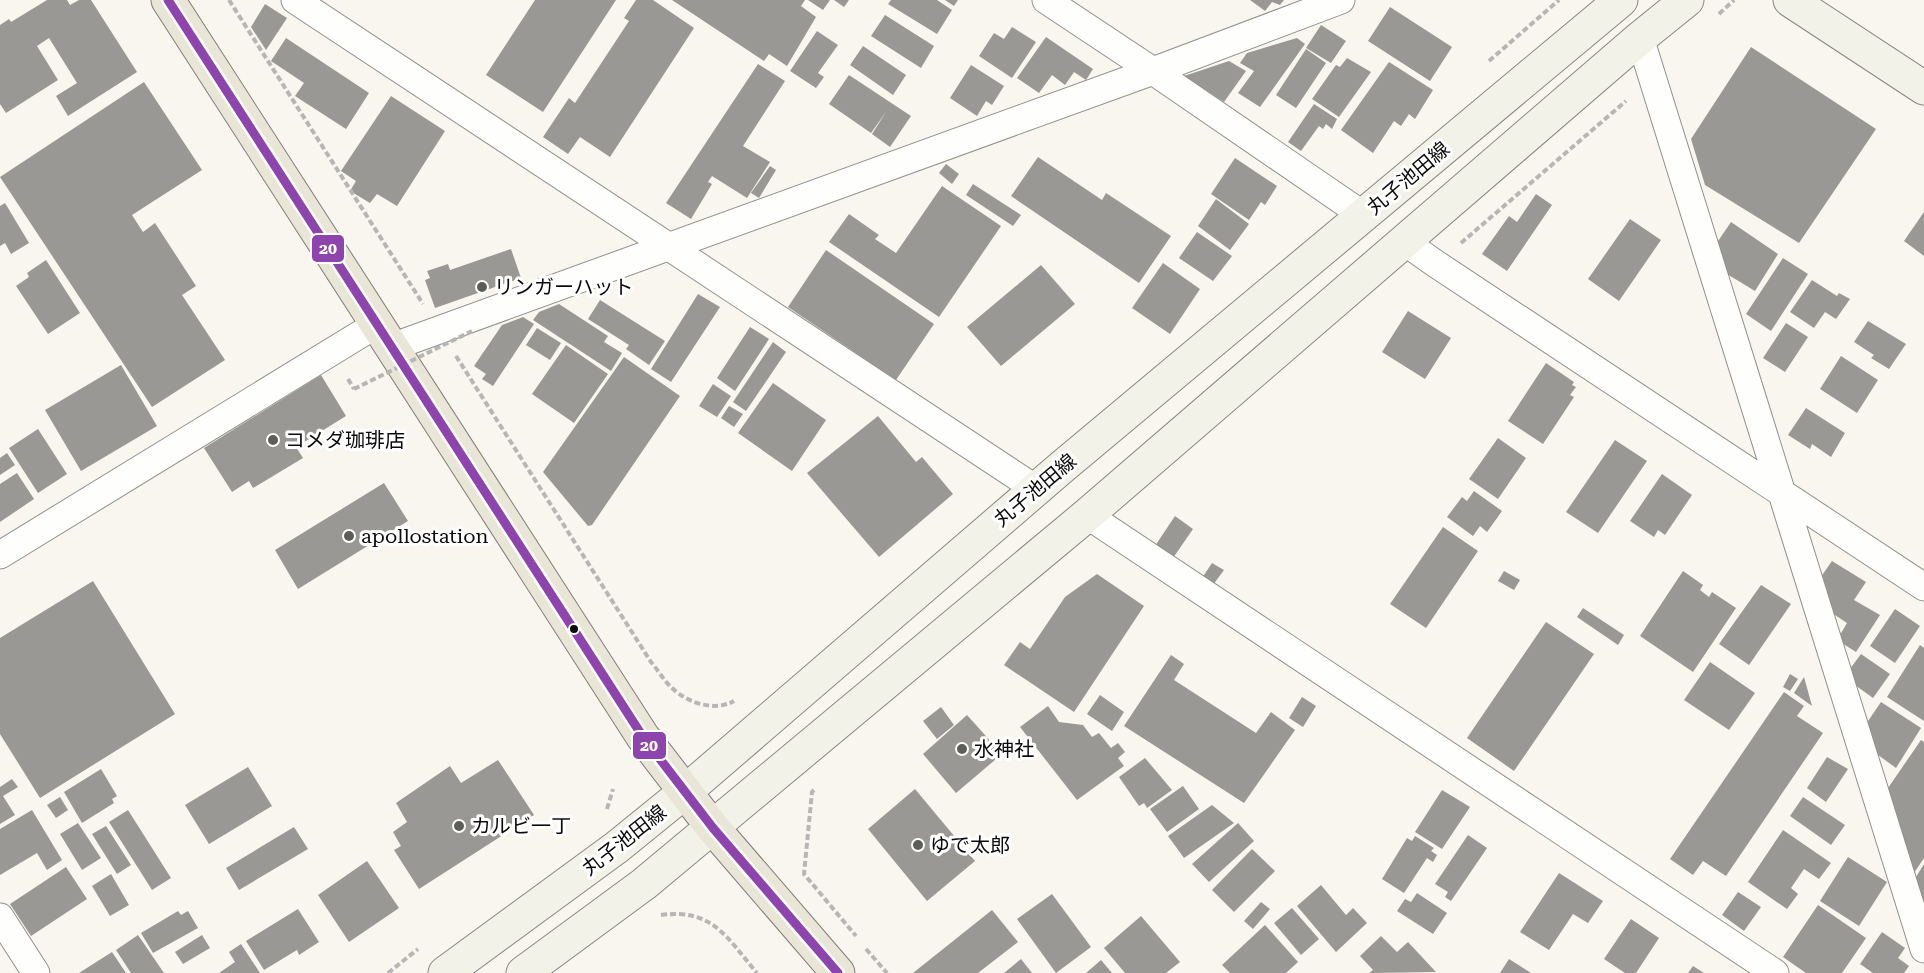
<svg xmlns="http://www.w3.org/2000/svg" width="1924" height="973" viewBox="0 0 1924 973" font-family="'Roboto Serif','Noto Sans JP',serif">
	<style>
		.building { fill: #9a9894 }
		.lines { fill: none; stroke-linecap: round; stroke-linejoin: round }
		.street-casing { stroke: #91908d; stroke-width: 29 }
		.secondary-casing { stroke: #888783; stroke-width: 35 }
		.primary-casing { stroke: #7e7e7a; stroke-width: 35 }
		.path { stroke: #b7b6b5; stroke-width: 4; stroke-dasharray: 6 3; stroke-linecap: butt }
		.street { stroke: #fefefc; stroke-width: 27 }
		.secondary { stroke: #f3f2e8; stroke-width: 33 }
		.primary { stroke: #e9e6d8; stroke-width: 33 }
		.path-bridge { stroke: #b7b6b5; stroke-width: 4; stroke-dasharray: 6 3; stroke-linecap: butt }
		.bus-1-casing { stroke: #fff; stroke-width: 14 }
		.bus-1 { stroke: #8e44ad; stroke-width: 9 }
		.poi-dot { fill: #5d5d5a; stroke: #fff; stroke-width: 2 }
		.bus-dot { fill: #0a0a0a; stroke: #fff; stroke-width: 2 }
		.labels { text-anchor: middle; stroke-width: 6; stroke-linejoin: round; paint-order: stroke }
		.street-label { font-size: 20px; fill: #0a0a0a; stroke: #fff }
		.poi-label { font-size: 20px; fill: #0a0a0a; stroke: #fff; text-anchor: start }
		.line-badge { stroke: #fff; stroke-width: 2 }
		.badge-label { font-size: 16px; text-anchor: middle; font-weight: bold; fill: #fff }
	</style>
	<rect width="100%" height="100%" fill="#f8f6ee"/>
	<!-- building -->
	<path class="building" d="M47,0H67L70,5L79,0H91L137,72L68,116L56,96L77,83L49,38L37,46L58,80L6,113L0,104V25L9,19L11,22Z
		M535,0H616L543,112L486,75Z
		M636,0H653L694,28L610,157L580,137L568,154L543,137L569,98L575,103L629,21L624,18Z
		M672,0H805L801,6L816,17L787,66L769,54L764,61Z
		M808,0H830L823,10Z
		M834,0H849L844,7Z
		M891,0H937L952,10L937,34L888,4Z
		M945,0H958L954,6Z
		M1250,0H1284L1280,5L1272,2L1265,11Z
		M265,4L287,18L266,50L251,27Z
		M1390,7L1452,47L1430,81L1368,41Z
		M885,15L934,46L921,68L871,36Z
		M1321,25L1346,41L1331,63L1306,48Z
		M1012,27L1036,42L1012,78L979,56L994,33L1004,39Z
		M817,31L838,45L818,73L824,77L816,88L790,71Z
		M1046,37L1093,69L1086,80L1074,72L1065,85L1052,75L1039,93L1017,78Z
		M286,38L369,93L346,129L295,96L304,83L271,61Z
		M1297,38L1305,44L1260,107L1238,93L1254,71L1240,63L1247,53Z
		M863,46L906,75L893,95L850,65Z
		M1751,47L1876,129L1799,243L1705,185L1691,139Z
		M1306,49L1326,63L1296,108L1276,95Z
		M1347,58L1371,72L1339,117L1312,99L1336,65L1340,67Z
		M1229,61L1246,71L1224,102L1184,76Z
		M1389,62L1433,90L1415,119L1409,114L1401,126L1394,121L1373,153L1341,130Z
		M758,64L785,81L743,146L770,162L747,198L712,176L708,182L712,184L691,219L666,203Z
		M971,65L1004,86L992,105L986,101L977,116L950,98Z
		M849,75L911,116L890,147L872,134L886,112L871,133L829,104Z
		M144,82L202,170L132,215L143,232L155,223L196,286L182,295L225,360L152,407L0,177Z
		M391,96L445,131L397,206L377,194L370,203L350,191L356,181L341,171Z
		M1314,104L1337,119L1332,129L1326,124L1323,129L1319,126L1301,151L1288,142Z
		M1038,157L1102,200L1106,193L1171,236L1139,283L1011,196Z
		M1235,158L1277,186L1265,205L1261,202L1249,220L1211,194Z
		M946,164L959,174L952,184L939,173Z
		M770,166L776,170L759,198L751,193Z
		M973,184L1021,215L1013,226L966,195Z
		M942,186L1001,226L939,317L829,242L849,214L879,235L875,239L896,253Z
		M1536,194L1552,205L1507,271L1482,254L1509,216L1517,222Z
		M1216,199L1249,224L1230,250L1198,226Z
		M5,203L29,243L11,254L5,243L0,246V206Z
		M1924,212V256L1904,241Z
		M1630,219L1661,240L1619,301L1588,279Z
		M1731,222L1778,254L1755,291L1722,271L1714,247Z
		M1197,232L1232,256L1213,281L1179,258Z
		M511,249L521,278L435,308L425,280L430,278L427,271L448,264L450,270Z
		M826,250L934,324L896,380L788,307Z
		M1783,258L1808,274L1771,331L1746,314Z
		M46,260L80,313L48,334L16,286L29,277L27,273Z
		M1163,263L1200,289L1170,334L1132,308Z
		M1041,265L1075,304L1001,366L967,327Z
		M1812,280L1837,296L1839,293L1850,299L1836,319L1825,312L1814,328L1790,312Z
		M698,294L720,307L671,382L651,369Z
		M600,300L665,341L649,365L626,349L629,345L588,319Z
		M559,304L608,336L604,342L622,353L611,371L533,320L539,312Z
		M1408,311L1451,338L1425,379L1382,352Z
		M523,317L534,324L493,386L482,379L486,374L474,366L502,325Z
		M1868,321L1906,344L1889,369L1871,358L1874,355L1854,342Z
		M1786,323L1808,337L1785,372L1763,358Z
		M750,327L769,339L735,391L717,378Z
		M537,328L561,343L550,360L526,345Z
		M773,342L786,352L746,411L733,402Z
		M566,345L608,374L574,423L532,394Z
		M1841,356L1878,380L1857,413L1820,389Z
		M624,357L680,396L592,525L588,526L543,472Z
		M1546,363L1574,382L1572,385L1576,387L1570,395L1574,397L1543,444L1508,421Z
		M121,365L157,426L81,471L45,410Z
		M321,375L346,416L296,447L303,458L253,488L249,481L232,492L204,448Z
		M773,383L826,420L792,471L738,433Z
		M713,384L731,396L717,417L699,406Z
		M729,406L743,414L734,427L721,418Z
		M1806,408L1845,433L1831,457L1812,444L1810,449L1788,435Z
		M878,416L916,462L922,457L953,494L879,557L807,473Z
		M38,429L67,474L38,493L9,448Z
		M1498,438L1526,458L1498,499L1469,479Z
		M1615,440L1647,461L1598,533L1566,512Z
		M7,453L15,465L0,475V458Z
		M17,473L34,499L0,522V484Z
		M1662,474L1692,495L1665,535L1658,530L1654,537L1630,521Z
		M384,483L408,521L298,589L275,550Z
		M1474,491L1502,511L1487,532L1480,526L1473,536L1447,517L1462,497L1467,501Z
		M1175,516L1193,529L1173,558L1155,546Z
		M1443,527L1478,551L1426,628L1390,604Z
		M1832,561L1866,582L1854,600L1880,615L1856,652L1837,640L1847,623L1826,609L1818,581Z
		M1212,563L1224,570L1213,585L1202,578Z
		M1504,571L1520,580L1514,590L1498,581Z
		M1683,571L1703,585L1700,590L1709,597L1712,592L1736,608L1693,672L1640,636Z
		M1097,574L1144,606L1074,712L1004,665L1020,642L1030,649L1065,597Z
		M93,581L175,714L40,798L0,734V638Z
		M1761,585L1791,604L1749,665L1719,644Z
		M1583,608L1624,635L1618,645L1577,617Z
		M1895,609L1920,626L1895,663L1870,646Z
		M1546,622L1594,654L1514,771L1467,738Z
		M1920,645L1924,648V721L1887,697Z
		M1861,654L1890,674L1873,698L1844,677Z
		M1171,655L1184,664L1174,680L1256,733L1271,712L1295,730L1244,803L1124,726Z
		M1710,662L1755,693L1729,730L1684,700Z
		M1790,674L1798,679L1790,691L1783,687Z
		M1804,677L1812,706L1794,693Z
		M1784,692L1804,706L1797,716L1823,733L1726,876L1703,861L1693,875L1670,859Z
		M1100,695L1124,712L1112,731L1087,714Z
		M1302,697L1316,706L1303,727L1289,718Z
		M1881,702L1921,728L1896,768L1867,747L1862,730Z
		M1048,706L1059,722L1083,725L1092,737L1099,733L1111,748L1118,743L1125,752L1118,758L1124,766L1077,800L1020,727Z
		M941,707L954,725L937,739L923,721Z
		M967,715L1002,754L956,793L923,754Z
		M1921,740L1924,742V858L1914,873L1886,791Z
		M1827,757L1848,769L1826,802L1807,788Z
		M1145,758L1172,790L1147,808L1144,803L1139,806L1119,777Z
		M498,760L534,815L419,889L394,850L401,846L393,832L407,822L396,803L450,766L461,783Z
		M248,767L272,806L209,844L185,805Z
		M101,769L117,796L112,799L114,803L82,823L64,792Z
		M12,779L18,787L3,796L15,815L0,824V787Z
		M1183,786L1199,809L1167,832L1150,809Z
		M915,789L975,861L927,901L868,829Z
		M1442,790L1470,807L1442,849L1415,832Z
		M60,797L68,810L56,818L47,805Z
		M1803,797L1845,825L1831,845L1790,816Z
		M1212,805L1234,823L1184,858L1168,836Z
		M32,810L62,860L47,870L37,853L0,875V829Z
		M128,810L171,878L152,890L109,822Z
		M78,823L101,858L82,870L60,834Z
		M1238,823L1254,841L1209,882L1192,864Z
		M106,826L131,865L117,874L92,834Z
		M294,827L308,849L239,890L226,868Z
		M1783,830L1831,863L1819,879L1804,869L1791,888L1798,894L1787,909L1748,882Z
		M1468,835L1487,848L1451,901L1445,897L1448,892L1435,884Z
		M1415,836L1434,848L1431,851L1437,855L1433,862L1427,858L1404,893L1382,879L1407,838L1412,841Z
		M1252,849L1275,871L1234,912L1212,890Z
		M1848,857L1887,882L1859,926L1820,901Z
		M367,861L399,908L349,942L318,895Z
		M1924,864V913L1911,885Z
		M66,867L87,899L31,936L10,904Z
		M1559,873L1603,901L1588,923L1573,914L1549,950L1520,932Z
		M111,874L129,905L110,916L92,886Z
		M1321,885L1346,915L1353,908L1367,923L1336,952L1297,906Z
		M1738,892L1761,907L1744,931L1722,915Z
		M1417,893L1447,913L1433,934L1397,911L1405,899L1411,902Z
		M1052,894L1091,947L1056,973L1017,919Z
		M1261,902L1270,909L1253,929L1244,921Z
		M1818,905L1866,938L1842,973H1806L1783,957Z
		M1292,908L1319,939L1301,955L1274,923Z
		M298,909L319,942L299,955L297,950L264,970L246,941Z
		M992,910L1018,942L978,973H913Z
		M178,911L181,915L188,911L198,928L153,953L141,933Z
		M1141,916L1180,962L1166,973H1125L1104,948Z
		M1631,919L1659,938L1636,973H1625L1604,959Z
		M1265,925L1298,962L1286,973H1230L1222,965Z
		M1882,932L1905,948L1898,958L1909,966L1904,973H1873L1860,964Z
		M138,935L164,973H131L116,950Z
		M202,935L210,948L183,964L175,952Z
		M1381,936L1397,952L1408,942L1436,972L1369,973L1373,970L1360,956Z
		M241,944L260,973H219L235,962L229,952Z
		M112,952L126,973H79Z
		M1021,959L1032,973H1004Z
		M1509,959L1531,973H1500Z
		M1101,960L1112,973H1086Z
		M1693,966L1704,973H1688Z"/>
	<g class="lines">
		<!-- street casing -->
		<g class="street-casing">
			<path id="street" d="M295,0L1036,489
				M1046,0L1153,71L1363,215
				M1640,38L1924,949
				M1405,242L1436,264L1924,587
				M392,347L1153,71L1341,0
				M1087,515L1775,973
				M0,555L377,324
				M0,917L36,973"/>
		</g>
		<!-- secondary casing -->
		<g class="secondary-casing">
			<path id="secondary" d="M1790,0L1924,88
				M445,973L617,847L686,791L1062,467L1621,0
				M523,973L644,884L1087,515L1640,38L1687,0"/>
		</g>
		<!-- primary casing -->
		<g class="primary-casing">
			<path id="primary" d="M168,0L643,737L713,828L838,973"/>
		</g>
		<!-- path -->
		<path class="path" d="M229,0L423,304
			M1719,14L1734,0
			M1489,61L1559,0
			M1461,243L1626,101
			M456,356L651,662C658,670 664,681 672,688C688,703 714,712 734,701
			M348,379L354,389
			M814,790L812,792L804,874L856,936
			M607,809L613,789
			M661,915C713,908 727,938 757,973
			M866,949L887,973
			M388,973L418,949"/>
		<!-- street -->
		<use href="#street" class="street"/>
		<!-- secondary -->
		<use href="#secondary" class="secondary"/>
		<!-- primary -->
		<use href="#primary" class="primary"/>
		<!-- path-bridge -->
		<path class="path-bridge" d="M354,389L472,331"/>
		<!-- bus-1 casing -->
		<g class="bus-1-casing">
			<path id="bus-1" d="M168,0L643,737L713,828L838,973"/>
		</g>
		<!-- bus-1 -->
		<use href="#bus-1" class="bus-1"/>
	</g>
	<!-- markers -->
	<g class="poi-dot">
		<circle cx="482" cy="287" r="6"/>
		<circle cx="273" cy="440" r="6"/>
		<circle cx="349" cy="536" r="6"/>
		<circle cx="962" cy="749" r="6"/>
		<circle cx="459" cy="826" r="6"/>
		<circle cx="918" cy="845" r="6"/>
	</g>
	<circle class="bus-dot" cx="574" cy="629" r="5"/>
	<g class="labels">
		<!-- street labels -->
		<g class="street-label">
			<text transform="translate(1408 178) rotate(-40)" y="7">丸子池田線</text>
			<text transform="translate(1035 490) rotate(-40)" y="7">丸子池田線</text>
			<text transform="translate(624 840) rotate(-38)" y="7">丸子池田線</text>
		</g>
		<!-- poi labels -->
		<g class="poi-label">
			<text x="494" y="294">リンガーハット</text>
			<text x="285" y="447">コメダ珈琲店</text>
			<text x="361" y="543">apollostation</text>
			<text x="974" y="756">水神社</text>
			<text x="471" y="833">カルビ一丁</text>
			<text x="930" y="852">ゆで太郎</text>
		</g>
	</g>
	<g class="line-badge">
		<rect x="311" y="234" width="34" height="29" rx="6" fill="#8e44ad"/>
		<rect x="632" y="731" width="35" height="29" rx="6" fill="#8e44ad"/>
	</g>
	<g class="badge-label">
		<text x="328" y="254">20</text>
		<text x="649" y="751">20</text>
	</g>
</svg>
